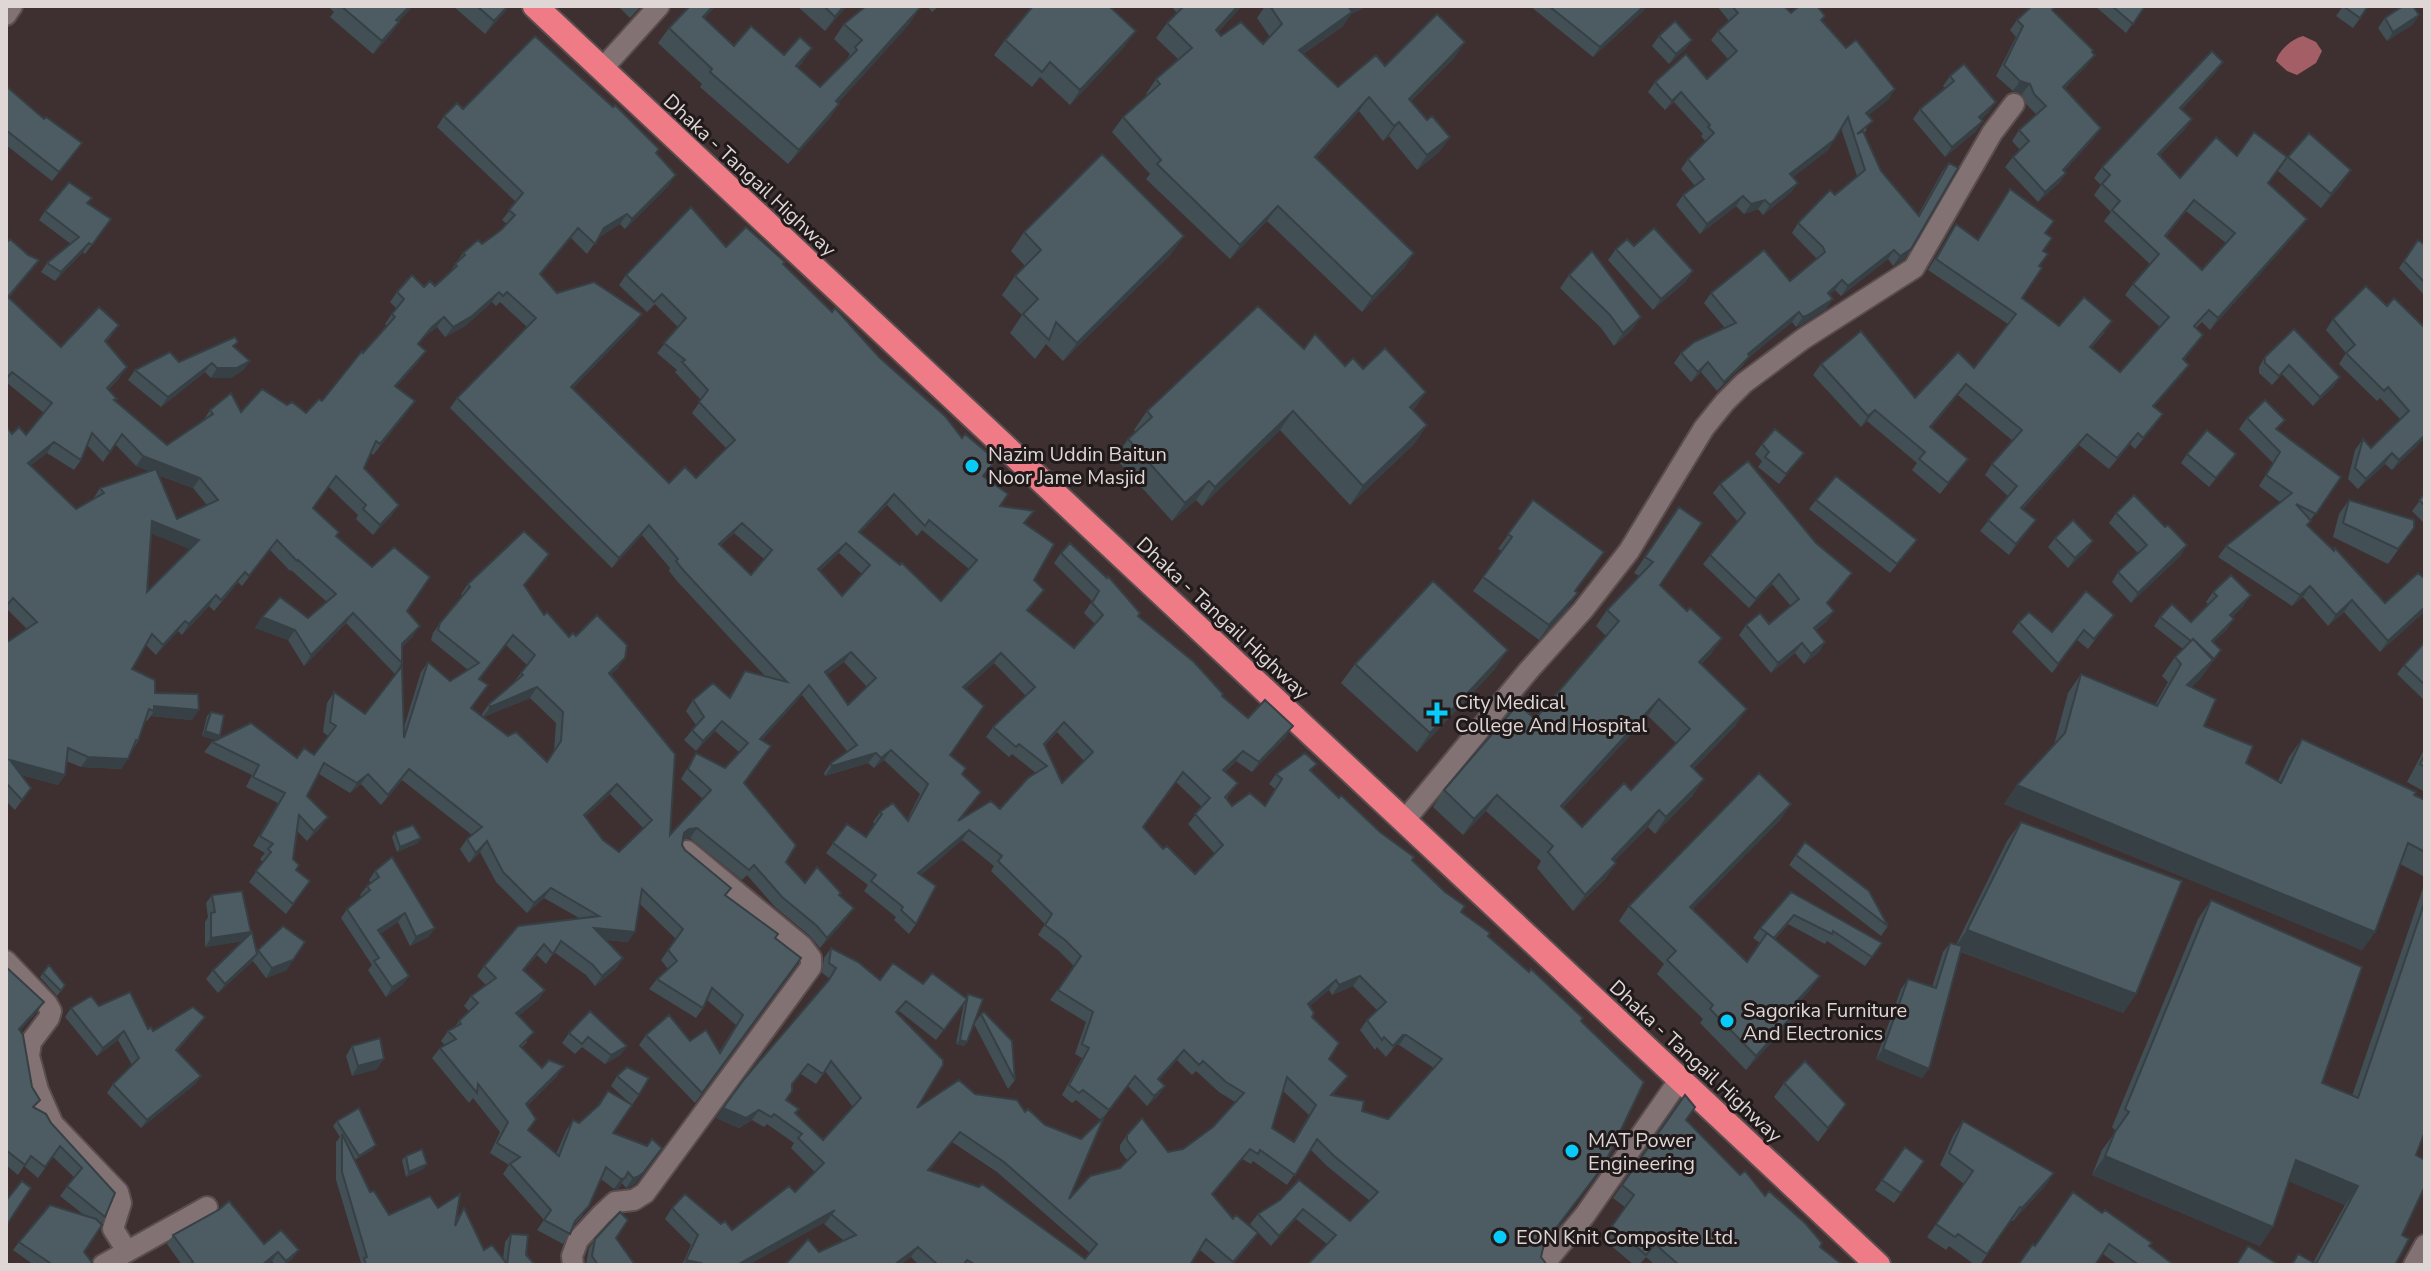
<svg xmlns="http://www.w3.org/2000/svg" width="2431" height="1271" viewBox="0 0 2431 1271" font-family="'Nunito Sans',sans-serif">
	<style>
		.water { fill: #a35f65 }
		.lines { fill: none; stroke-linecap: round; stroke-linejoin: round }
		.minor-casing { stroke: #594d4e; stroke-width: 24 }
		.highway-casing { stroke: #594d4e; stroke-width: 28 }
		.minor { stroke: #827273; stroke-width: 20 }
		.highway { stroke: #ef7b87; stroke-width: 24 }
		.wall { fill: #424f54; fill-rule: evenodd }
		.shaded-wall { fill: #364045 }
		.building { fill: #4d5c62; stroke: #364045; stroke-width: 2; fill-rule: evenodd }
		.poi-dot { fill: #08cbfa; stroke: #211a1a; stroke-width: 3 }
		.labels { text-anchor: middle; stroke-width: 6; stroke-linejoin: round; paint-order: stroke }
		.street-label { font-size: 20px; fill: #dfd6d6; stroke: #211a1a }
		.poi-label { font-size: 20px; fill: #dfd6d6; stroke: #211a1a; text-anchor: start }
	</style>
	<rect width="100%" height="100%" fill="#3e3031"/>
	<!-- water -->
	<path class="water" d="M2303,36L2316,42L2322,51L2316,63L2297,75L2287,71L2276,61C2279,50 2292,39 2303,36Z"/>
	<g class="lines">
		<!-- minor casing -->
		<g class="minor-casing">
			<path id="minor" d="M6,15L12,6
				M602,69L659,6
				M1404,821L1529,670L1583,610L1629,551L1704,428L1725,402L1744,383L1803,339L1914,268L1992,133L2014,104
				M6,961L47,1004L51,1011L49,1018L31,1042L29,1056L38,1090L53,1124L118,1192L121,1203L113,1229L127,1251
				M103,1265L207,1207
				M573,1265L572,1256L578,1240L602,1214L615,1202L634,1200L645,1193L811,967V958L802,946L687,851
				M1547,1265L1549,1258L1585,1215L1680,1079
				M2414,1265L2425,1245"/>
		</g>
		<!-- highway casing -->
		<g class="highway-casing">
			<path id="highway" d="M535,6L1878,1265"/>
		</g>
		<!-- minor -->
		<use href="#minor" class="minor"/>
		<!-- highway -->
		<use href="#highway" class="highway"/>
	</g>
	<!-- wall -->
	<path class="wall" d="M328,6H413L398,22L390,35L373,54L330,17L334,12Z
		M453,6H509L503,14L485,34Z
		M618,6H641L630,18Z
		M797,6H847L825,31Z
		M927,6H939L932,12Z
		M1171,6H1242L1218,32L1221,36L1263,44L1270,37L1257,18L1265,6H1364L1362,9L1351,14L1342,27L1303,54L1338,87L1385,66L1455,57L1411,101L1427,120L1450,137L1439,152L1417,170L1389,136L1383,141L1359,111L1316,158L1414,253L1404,268L1362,312L1267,221L1230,259L1146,179L1150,174L1112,132L1123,117L1147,95L1146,94L1156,79L1178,59L1156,38L1167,23L1177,13Z
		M1530,6H1646L1643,11L1593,57Z
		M1717,6H1784L1791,13L1822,21L1889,99L1868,115L1866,131L1864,133L1881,171L1918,215L1942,172L1949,163L1911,249L1904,259L1893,266L1888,259L1841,296L1835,290L1829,295L1826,309L1801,325L1796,327L1792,322L1748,358L1743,365L1717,391L1701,372L1691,382L1674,363L1681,353L1725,328L1704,303L1711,293L1790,281L1817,259L1792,233L1798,223L1857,176L1841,128L1828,150L1793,177L1798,183L1791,192L1763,215L1758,209L1744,214L1736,206L1700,234L1676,205L1683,195L1695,186L1681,169L1688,159L1706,142L1701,136L1703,134L1674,102L1665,110L1648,92L1655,82L1707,79L1728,59L1711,40L1718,31L1729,21Z
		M2031,6H2056L2052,11L2092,52L2087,65L2065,88L2101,128L2093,139L2064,171L2066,173L2059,183L2038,202L2005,167L2013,157L2020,150L2012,141L2019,130L2037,115L2027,105L2022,94L2013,91L1996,76L2016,37L2010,30L2017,20L2030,8Z
		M2095,6H2145L2126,33Z
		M2343,6H2369L2353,28L2336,16Z
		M2419,15L2412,25L2387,41L2378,28L2385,18Z
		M704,18L734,46L784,55L802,63L798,67L820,87L845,62L850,54L834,39L844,24L910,23L838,103L839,104L829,119L788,164L700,87L702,84L658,43L669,28Z
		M1659,36L1692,40L1685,49L1669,64L1652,46Z
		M1005,40L1125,46L1070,105L1040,77L1032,87L994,55Z
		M2223,62L2215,73L2182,109L2192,119L2184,130L2160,155L2180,178L2268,183L2307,219L2299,230L2210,330L2202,322L2196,328L2203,335L2184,360L2189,365L2181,376L2154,406L2155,425L2135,449L2130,444L2109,469L2079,445L2023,509L2036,520L2009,555L1980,531L2008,496L1985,475L1992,464L2013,441L1958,395L1931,428L1968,459L1940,494L1912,470L1917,463L1867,421L1861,427L1813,375L1821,364L1915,398L1974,368L2008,324L1928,270L1956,224L1978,240L2010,189L2045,233L2043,251L2039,266L2022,298L2059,326L2105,332L2091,348L2120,372L2160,327L2125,295L2133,284L2150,264L2104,221L2111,212L2094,195L2101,185L2094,178L2102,167ZM2186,211L2226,243L2202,270L2166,237Z
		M1950,76L1989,112L1981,119L1983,121L1976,131L1945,157L1913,119L1920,109L1945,88L1943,86Z
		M6,86L44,119L82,143L52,181L6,145Z
		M463,109L656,153L669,185L625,229L620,224L599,237L587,254L571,238L540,275L557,293L635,324L573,388L669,483L696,478L727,449L692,413L701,400L675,372L677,370L657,353L678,327L655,304L647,312L619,285L626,275L726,247L783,265L984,477L1000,506L1025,524L1034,580L1044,590L1028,611L1074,648L1095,624L1084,613L1092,601L1054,563L1061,553L1138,616L1222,696L1248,718L1286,737L1252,772L1236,761L1225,772L1238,783L1226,799L1232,806H1265L1275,789L1269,784L1276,774L1312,772L1339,798L1412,860L1461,912L1488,936L1583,1018L1327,1244L1296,1219L1271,1246L1250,1224L1258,1214L1280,1200L1350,1221L1370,1201L1327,1166L1311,1150L1287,1185L1253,1161L1251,1164L1242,1159L1212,1195L1233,1219L1258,1233L1251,1243L1232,1265H1218L1200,1250L1190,1265H919L911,1257L900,1265H785L819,1252L843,1240L824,1224L827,1221L748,1265H682L691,1245L665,1219L672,1208L721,1224L732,1230L795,1192L815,1172L791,1148L794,1143L767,1124L764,1127L752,1120L739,1128L716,1118L826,984L829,978L822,973L824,958L831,948L880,980L923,984L966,998L968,994L967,1042L964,1046L956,1044L964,1003L936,1040L899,1011L897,1013L917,1108L975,1094L1025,1112L1045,1125L1081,1139L1101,1120L1076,1100L1072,1103L1062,1095L1082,1058L1075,1054L1086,1022L1050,1000L1074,966L1058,950L1038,935L1045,924L991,871L994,866L962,840L921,875L916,924L909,934L894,920L896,917L864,891L868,885L826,853L847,824L866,837L875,824L873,822L880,812L907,820L920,794L884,760L874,768L868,763L825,776L824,773L831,763L847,751L802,695L762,740L744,784L786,862L805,883L840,896L847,918L820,948L810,936L775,907L747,875L742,880L690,838L683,839L682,845L685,850L726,895L775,938L801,958L695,1103L639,1045L646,1035L690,1041L719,1052L736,1025L707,1000L703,1008L696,1018L649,989L657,979L668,969L661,960L676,939L640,904L628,942L606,940L623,958L616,969L595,986L586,975L554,952L546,964L537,955L524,970L545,990L538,1000L518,1016L527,1042L521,1048L542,1068L557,1076L527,1106L528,1130L556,1154L566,1131L573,1120L647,1146L652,1139L636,1183L630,1187L626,1188L622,1183L618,1189H614L601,1179L582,1216L573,1226L563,1244L537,1230L544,1220L503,1174L509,1165L490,1153L500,1132L473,1098L469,1103L432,1058L440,1048L445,1045L441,1041L448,1031L454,1028L459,1021L469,1011L464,1006L471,996L486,985L477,976L484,966L579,918L544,898L527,913L496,882L480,852L469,863L460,849L467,839L472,835L402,780L381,805L361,784L350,793L319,774L307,796L328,817L321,827L307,841L297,831L293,859L296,870L310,881L286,914L249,882L263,862L260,859L265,853L253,846L278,803L246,787L252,775L204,752L212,742L216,740L202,736L207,716L211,712L220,736L218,739L297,757L304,748L314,755L328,736L323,732L327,703L334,692L365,714L404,727L421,672L428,662L450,681L468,670L431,640L433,633L440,623L462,596L461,594L468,584L549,554L524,586L544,615L569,637L576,636L618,668L610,675L670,835L703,799L681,779L696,753L725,768L739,752L715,731L696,751L684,740L696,725L686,711L693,700L729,697L745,671L765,676L677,581L669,571L670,568L642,535L612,568L450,408L457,398L527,327L500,302L496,306L492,302L465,326L445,337L437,327L424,337L419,344V361L396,387L408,411L373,455L371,453L364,468L392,515L373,535L356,519L358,515L329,487L313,508L336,536L407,611L413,636L402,647V663L395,674L346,623L304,666L288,640L255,628L262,617L308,618L327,602L291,570L290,571L270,550L242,586L238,582L214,611L209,606L182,635L178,631L156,655L146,645L132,669L155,693L192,720L151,716L147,721L145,720L138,741L121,769L81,767L66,761L65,775L58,785L21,775L31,788L15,810L6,801V643L27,629L6,608V426L12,434L26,435L44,413L6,382V243L39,260L9,298L61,347L112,335L106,342L120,377L108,390L117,399L115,401L167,445L203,421L210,410L241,412L287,405L306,413L322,401L387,326L385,324L396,308L390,302L397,292L424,287L435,286L448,275L463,253L482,244L501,230L507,224L502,220L516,202L437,127L444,116ZM115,444L136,466L149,471L100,488L93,499L76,509L30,466L47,453L74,470L81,460L87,445L103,462ZM158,475L193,488L207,505L177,519ZM887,505L917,536L922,530L969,569L941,601L860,533ZM151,533L190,549L147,592ZM734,533L764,559L751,575L720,546ZM839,553L862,574L842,596L819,571ZM506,645L527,665L514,682L489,704L482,714L483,717L530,698L556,723L554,751L547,762L508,736L471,708L480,679ZM844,662L867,687L848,705L827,675ZM994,663L1026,696L993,727L986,737L1009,757L1012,754L1036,773L1000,809L960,820L974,802L962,774L950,755L965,689ZM1057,732L1084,761L1062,783L1045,745ZM1176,782L1202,807L1188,824L1215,854L1195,874L1163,849L1143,827ZM610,794L643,828L619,852L603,840L585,817ZM1353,986L1377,1010L1367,1020L1360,1030L1375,1050L1377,1047L1386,1057L1396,1045H1399L1434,1068L1388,1119L1362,1111L1333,1095L1348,1076L1329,1059L1312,1017L1309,1006L1329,990L1332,995ZM1177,1060L1192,1075L1196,1071L1219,1092L1235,1102L1213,1127L1183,1149L1168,1152L1127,1135L1120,1145V1151L1127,1160L1120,1168L1069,1199L1103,1118L1128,1086L1147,1106L1158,1096L1165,1086L1159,1080ZM825,1071L853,1107L823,1140L796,1113L786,1100L792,1085L801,1074L816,1084ZM1283,1091L1309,1115L1293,1142L1272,1128ZM952,1142L997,1172L1090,1253L1085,1259L979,1187L929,1171Z
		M2288,157L2341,185L2321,208L2278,171Z
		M45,211L111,219L85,254L83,252L55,281L41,272L47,263L71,244L39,220Z
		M1024,232L1184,236L1170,255L1063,361L1046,344L1035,359L1010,333L1022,315L1002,295L1015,276L1025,266L1011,251Z
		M2418,240L2425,245V296L2399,268Z
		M1634,246L1693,271L1685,282L1653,310L1608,260L1616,249Z
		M1569,275L1632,330L1614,346L1601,328L1560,288Z
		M2387,306L2425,328V442L2423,440L2392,470L2385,464L2358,489L2348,479L2355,450L2363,439L2371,448L2400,419L2380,398L2377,401L2339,364L2346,353L2326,330L2333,319Z
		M234,348L250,361L243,370L231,378H211L205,372L161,407L128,380L135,370L179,362Z
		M1304,349L1345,366L1363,369L1426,392L1413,410L1427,425L1414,444L1350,505L1280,430L1202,506L1196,500L1172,521L1115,458L1128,439L1136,432L1134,430L1147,411Z
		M2265,357L2340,377L2334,386L2313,406L2282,374L2272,385L2259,373V367Z
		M2247,418L2278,430L2341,477L2307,525L2333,550L2335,548L2385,603L2425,611L2380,652L2344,612L2328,626L2303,597L2292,606L2218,557L2226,546L2280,502L2259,486L2273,463L2239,429Z
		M1762,444L1804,453L1779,484L1758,467L1762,461L1755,454Z
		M2187,454H2236L2209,487L2181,463Z
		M1720,484L1845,583L1828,603L1827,621L1816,630L1825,642L1819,652L1804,664L1795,653L1771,673L1739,635L1746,625L1769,624L1791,606L1772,584L1749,608L1703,564L1738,522L1713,493Z
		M2425,494V524L2412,511Z
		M1533,500L1575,591L1568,608L1539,640L1473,591L1502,551L1498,549Z
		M1816,500L1917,540L1890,573L1809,509Z
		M2349,500L2414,528L2388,564L2333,537L2339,514Z
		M1679,507L1660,585L1687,611L1722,638L1710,655L1701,664L1736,725L1694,768L1693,795L1655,834L1648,827L1614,861L1616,863L1605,879L1573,911L1537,868L1541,861L1486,811L1463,835L1433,807L1444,790L1535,719L1606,636L1596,626L1607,610L1639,576L1634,573ZM1648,716L1676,743L1631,790L1582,827L1563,808Z
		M2116,513L2181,555L2131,603L2112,582L2118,572L2138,553L2109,523Z
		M2055,538L2093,541L2086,551L2068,568L2048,547Z
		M2213,592L2244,605L2232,617L2234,619L2227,629L2213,642L2221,650L2200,679L2191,687L2204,726L2246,763L2278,781L2289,757L2302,739L2425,800V877L2400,864L2375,932L2362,950L2004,804L2017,785L2054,745L2068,693L2081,674L2155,705L2168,682L2162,676L2175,657L2183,649L2154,626L2160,617L2191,622L2208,604L2206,602Z
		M2114,615L2088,649L2077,640L2052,673L2012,632L2019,622L2052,632Z
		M2425,642V701L2397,674L2404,665Z
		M1355,664L1495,669L1417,752L1341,683Z
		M2425,748V792L2407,782Z
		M1781,819L1692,909L1747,962L1760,943L1753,938L1760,928L1791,892L1882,943L1865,966L1827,941L1825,944L1788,924L1775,939L1810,990L1799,1002L1802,1005L1792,1020L1746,1070L1700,1023L1703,1019L1657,974L1664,964L1619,921L1629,906Z
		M2021,822L2136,994L2123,1013L1961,952L1922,1078L1876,1059L1901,989L1908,979L1932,987L1943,952L1950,943L1956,945L2007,841Z
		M395,832L418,843L397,852L392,837Z
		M1805,842L1888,926L1881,936L1789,865Z
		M375,871L435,928L428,937L410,946L398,922L380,934L409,976L402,985L386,997L368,970L372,965L341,918L347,909L362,897L360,895L367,886L371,883L369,880Z
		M2425,882V1132L2416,1155L2402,1235L2395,1265H2290L2298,1254L2313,1263L2345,1205L2289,1181L2260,1246L2092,1175L2102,1150L2116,1131L2112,1127L2198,919L2211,900L2322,1083L2352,1096Z
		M212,895L251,932L257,952L258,950L287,970L266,978L253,961L218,993L206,979L213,970L243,941L205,947V922L208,917L206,903Z
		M49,965L65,985L57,996L40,977Z
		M6,967L44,1002L37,1012L20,1030L34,1108L51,1123L115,1193L105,1217L84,1252L94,1265H34L13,1250L19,1242L84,1215L60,1196L74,1177L53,1157L38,1178L24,1166L18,1175L6,1165Z
		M99,1006L153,1031L199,1025L177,1051L201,1076L195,1084L141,1128L107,1093L113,1084L132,1065L118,1040L97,1056L65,1017L71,1008Z
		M981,1014L1015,1080L1008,1089L974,1024Z
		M569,1033L627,1046L620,1055L605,1064L582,1047L575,1054L562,1043Z
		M352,1046L377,1069L352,1076L346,1056Z
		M617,1076L639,1095L632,1105L611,1086Z
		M1784,1083L1836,1118L1818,1142L1774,1097Z
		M1685,1095L1686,1120L1740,1175L1765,1196L1820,1247L1843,1265H1655L1646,1257L1639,1265H1634L1603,1239L1625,1207L1613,1198Z
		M337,1121L376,1145L372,1150L355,1160L370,1192L389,1215L438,1208L455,1221L464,1208L484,1250L503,1259L505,1242L511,1234L535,1265H359L361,1263L336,1180V1142L340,1137L333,1126Z
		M1963,1121L2054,1173L2045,1186L2013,1221L2011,1220L1980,1265H1975L1949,1246L1946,1250L1927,1237L1964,1184L1940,1165L1954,1134Z
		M1905,1147L1924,1161L1894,1203L1875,1190Z
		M406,1156L427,1164L423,1169L406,1177L402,1160Z
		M2073,1192L2149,1246L2174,1265H2118L2103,1254L2035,1246Z
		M173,1235L264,1244L299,1250L292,1259L285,1265H275L272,1261L267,1265H182L167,1244Z
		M616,1238L635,1265H586L589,1248L595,1239Z"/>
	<!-- shaded-wall -->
	<path class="shaded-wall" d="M410,6H413L387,33L396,20Z
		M508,6H509L503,14L485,34L494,21Z
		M713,6H716L692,32L703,17Z
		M844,6H847L825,31L835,17Z
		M1238,6H1242L1206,45L1216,30Z
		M1347,6H1364L1362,9L1351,14L1342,27L1288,64L1299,50Z
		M1644,6H1646L1643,11L1593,57L1600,47Z
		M920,8L910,23L826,116L836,101Z
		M2419,15L2412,25L2387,41L2393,32Z
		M399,22L390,35L373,54L382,41Z
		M1136,31L1125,46L1070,105L1080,90Z
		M1692,40L1685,49L1669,64L1676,54Z
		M1465,42L1455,57L1398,113L1409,99Z
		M812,48L802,63L786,80L796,66Z
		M2095,55L2087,65L2056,97L2063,87Z
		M2223,62L2215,73L2172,119L2180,108Z
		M2020,81L2030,84L2022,94L2013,91Z
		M1895,89L1889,99L1859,123L1866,113Z
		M1681,92L1674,102L1665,110L1672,101Z
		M1369,97L1359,111L1304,172L1315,157Z
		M1996,102L1989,112L1972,126L1979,117Z
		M839,104L829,119L788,164L799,150Z
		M2192,119L2184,130L2150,165L2158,154Z
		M1983,121L1976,131L1945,157L1952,147Z
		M1399,122L1389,136L1383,141L1394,126Z
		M2101,128L2093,139L2056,181L2063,170Z
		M1450,137L1439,152L1417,170L1427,155Z
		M1834,140L1828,150L1784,184L1790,174Z
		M2351,170L2341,185L2321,208L2331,194Z
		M2066,173L2059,183L2038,202L2045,192Z
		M676,175L669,185L625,229L632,219Z
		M1798,183L1791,192L1763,215L1770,205Z
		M1743,196L1736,206L1700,234L1707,224Z
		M1765,200L1758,209L1744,214L1751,204Z
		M1278,206L1267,221L1230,259L1240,245Z
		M627,214L620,224L597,238L604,228Z
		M2307,219L2299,230L2210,330L2218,318Z
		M578,228L571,238L532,284L540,274Z
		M1184,236L1170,255L1063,361L1077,343Z
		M89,243L83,252L55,281L61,272Z
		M1911,249L1904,259L1893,266L1900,256Z
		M1894,250L1888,259L1841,296L1848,286Z
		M1414,253L1404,268L1362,312L1372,297Z
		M1693,271L1685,282L1653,310L1661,299Z
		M1842,280L1835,290L1821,303L1828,293Z
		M499,292L492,302L465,326L445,337L453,327Z
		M1833,299L1826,309L1801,325L1796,327L1803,317Z
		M1799,312L1792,322L1748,358L1743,365L1717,391L1748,354Z
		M642,314L635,324L564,397L571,387Z
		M444,317L437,327L424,337L411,354L432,327Z
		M1641,317L1632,330L1614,346L1623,333Z
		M426,351L419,361L388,396L395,386Z
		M250,361L243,370L231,378H211L217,368Z
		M1708,362L1701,372L1691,382L1698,372Z
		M212,363L205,372L161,407L168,397Z
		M2189,365L2181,376L2145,417L2153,406Z
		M127,367L120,377L99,398L107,388Z
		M2340,377L2334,386L2313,406L2320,397Z
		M1966,384L1958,395L1922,438L1930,427Z
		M1426,392L1413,411L1410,407Z
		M1875,410L1867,421L1861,427L1868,416Z
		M1293,411L1280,430L1202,506L1215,487Z
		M1427,425L1414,444L1350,505L1363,486Z
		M2087,434L2079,445L2014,519L2021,508Z
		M2425,435L2423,440L2392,470L2399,460Z
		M54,442L47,453L21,473L28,463Z
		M2392,453L2385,464L2358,489L2366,479Z
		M143,456L200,478L193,488L136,466Z
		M1209,481L1196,500L1172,521L1185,503Z
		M894,494L887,505L852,542L859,532Z
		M399,505L392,515L373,535L380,525Z
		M2036,520L2028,531L2009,555L2016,544Z
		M152,521L199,540L192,550L145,531Z
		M742,523L734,533L711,554L719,544Z
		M649,525L642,535L612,568L619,558Z
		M2093,541L2086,551L2068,568L2075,558Z
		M846,543L839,553L811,580L818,569Z
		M2187,545L2181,555L2131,603L2138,593Z
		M1779,574L1772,584L1749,608L1756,599Z
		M2310,586L2303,597L2292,606L2300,595Z
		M1578,593L1568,608L1539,640L1549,625Z
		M216,595L209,606L182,635L189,624Z
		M2251,595L2244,605L2223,625L2230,615Z
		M2352,600L2344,612L2328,626L2336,615Z
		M2425,607V611L2380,652L2388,641Z
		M1834,611L1827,621L1807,638L1814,628Z
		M353,613L346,623L304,666L311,655Z
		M262,617L295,630L288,640L255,628Z
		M2234,619L2227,629L2205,651L2212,641Z
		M185,621L178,631L156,655L163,645Z
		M420,626L413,636L394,654L402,644Z
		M1722,638L1710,655L1687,678L1699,662Z
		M1825,642L1819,652L1804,664L1811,654Z
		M1802,643L1795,653L1771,673L1778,663Z
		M1508,650L1495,669L1417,752L1430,733Z
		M2221,650L2200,679L2174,704L2187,685L2212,661Z
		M851,652L844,662L818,682L825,672Z
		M1001,653L994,663L956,697L963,687Z
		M625,658L618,668L602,683L609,673Z
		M809,685L802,695L753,750L760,739Z
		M537,687L530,698L483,717L490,707Z
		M1659,699L1648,716L1550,822L1561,806Z
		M154,706L199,710L192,720L151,716L154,711Z
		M1747,709L1736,725L1680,782L1691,766Z
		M722,721L715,731L696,751L703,741Z
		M1293,726L1286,737L1252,772L1259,762Z
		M205,731L220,736L217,740L202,736Z
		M891,750L884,760L874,768L881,758Z
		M1243,751L1236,761L1216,780L1223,770Z
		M876,753L868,763L825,776L832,766Z
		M88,757L128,759L121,769L81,767Z
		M10,760L65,775L58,785L6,771Z
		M368,774L361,784L350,793L357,783Z
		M1704,779L1693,795L1655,834L1666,817Z
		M617,784L610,794L577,825L584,815Z
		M2017,785L2375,932L2362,950L2004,804Z
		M1497,795L1486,811L1463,835L1474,819Z
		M1791,804L1781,819L1680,922L1690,907Z
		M1659,810L1648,827L1601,875L1612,859Z
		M328,817L321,827L307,841L314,831Z
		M697,828L690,838L682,839L684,833L689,829Z
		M969,830L962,840L911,883L918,873Z
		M421,838L418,843L397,852L400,847Z
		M487,841L480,852L469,863L476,853Z
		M1616,863L1605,879L1573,911L1585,895Z
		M551,888L544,898L527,913L534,903Z
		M854,908L847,918L820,948L827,938Z
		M405,913L398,922L371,940L378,930Z
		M435,928L428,937L410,946L416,937Z
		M594,928L635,932L628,942L587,938Z
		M1967,930L2136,994L2123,1013L1954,949Z
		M251,932L245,941L205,947L211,938Z
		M257,954L250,964L218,993L225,984Z
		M623,958L616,969L595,986L602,976Z
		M293,960L287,970L266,978L272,968Z
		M409,976L402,985L386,997L392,987Z
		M1360,976L1353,986L1332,995L1339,985Z
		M1820,976L1810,990L1787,1015L1797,1001Z
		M1336,980L1329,990L1301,1014L1308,1004Z
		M545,990L538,1000L508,1024L516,1013Z
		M44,1002L37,1012L12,1039L19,1029Z
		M1802,1005L1792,1020L1746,1070L1756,1056Z
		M124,1031L118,1040L97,1056L103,1048Z
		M1403,1035H1406L1399,1045H1396L1386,1057Z
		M960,1040L967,1042L964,1046L956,1044Z
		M627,1046L620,1055L605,1064L611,1055Z
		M1883,1049L1929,1069L1922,1078L1876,1059Z
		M1184,1050L1177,1060L1151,1089L1158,1079Z
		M384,1059L377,1069L352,1076L358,1066Z
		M564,1066L557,1076L519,1114L526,1104Z
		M201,1076L195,1084L141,1128L147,1120Z
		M1165,1086L1158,1096L1147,1106L1154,1096Z
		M723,1108L759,1110L752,1120L739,1128L716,1118Z
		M376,1145L372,1150L355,1160L359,1156Z
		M1250,1149L1242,1159L1205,1204L1212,1194Z
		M2105,1156L2273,1227L2260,1246L2092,1175Z
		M655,1158L636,1183L630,1187L626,1188L633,1178Z
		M2296,1160L2358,1186L2345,1205L2283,1179Z
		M427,1164L423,1169L406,1177L409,1172Z
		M2054,1173L2045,1186L2013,1221L2022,1208Z
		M625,1178L618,1189H614L621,1179Z
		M1303,1209L1296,1219L1271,1246L1279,1236Z
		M835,1210L827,1221L748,1265H737Z
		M1258,1233L1251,1243L1231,1265L1233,1262Z
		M918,1247L911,1257L900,1265H894Z
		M299,1250L292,1259L285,1265H283L286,1261Z
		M278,1252L272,1261L267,1265H262Z
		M686,1260L701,1263L699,1265H683Z"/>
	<!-- building -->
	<path class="building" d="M341,6H410L396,20L399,22L382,41Z
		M477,6H508L494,21Z
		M690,6H713L703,17L734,46L751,26L784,55L800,37L812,48L796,66L820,87L857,50L855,47L862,40L844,24L866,6H918L920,8L836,101L839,104L799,150L710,72L712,69L669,28Z
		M824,6H844L835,17Z
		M1033,6H1109L1136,31L1080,90L1050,62L1042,72L1005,40Z
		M1184,6H1238L1216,30L1221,36L1241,22L1263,44L1282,24L1270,6H1348L1352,12L1299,50L1338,87L1376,55L1385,66L1437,14L1465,42L1409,99L1427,120L1432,116L1450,137L1427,155L1399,122L1394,126L1369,97L1315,157L1414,253L1372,297L1278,206L1240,245L1157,164L1161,160L1123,117L1160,84L1156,79L1192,48L1167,23Z
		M1549,6H1644L1600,47Z
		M1732,6H1784L1791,13L1799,6H1817L1825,16L1821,20L1846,48L1856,40L1895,89L1866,113L1873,121L1857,134L1863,131L1881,171L1919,216L1949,163L1958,168L1911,249L1900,256L1894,250L1848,286L1842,280L1828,293L1833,299L1808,315L1803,317L1799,312L1748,354L1750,356L1724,382L1708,362L1698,372L1681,353L1694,342L1736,323L1711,293L1764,250L1790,281L1825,252L1823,247L1798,223L1830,190L1835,195L1865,170L1848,117L1834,140L1790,174L1798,183L1770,205L1765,200L1751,204L1743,196L1707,224L1683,195L1704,179L1688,159L1714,133L1708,127L1710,125L1681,92L1672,101L1655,82L1686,54L1707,79L1737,51L1718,31L1738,13Z
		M2032,6H2055L2052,10L2093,50L2092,52L2095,55L2063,87L2101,128L2063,170L2066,173L2045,192L2013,157L2029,141L2019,130L2046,106L2034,94L2030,84L2020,81L2004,65L2023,26L2017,20Z
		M2112,6H2145L2133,24Z
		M2343,6H2368L2360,18Z
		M2403,6H2413L2419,15L2393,32L2385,18Z
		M1675,21L1692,40L1676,54L1659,36Z
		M535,36L613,107L615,105L659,149L656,153L676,175L632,219L627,214L604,228L595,244L578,228L540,274L557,293L594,282L642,314L571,387L669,483L685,467L696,478L735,440L699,402L708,390L682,362L685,360L664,343L686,318L662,294L654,302L626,275L691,207L726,247L746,227L785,262L783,264L832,312L835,308L879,357L945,416L962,438L965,434L996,460L983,476L1008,494L1000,506L1034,511L1024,523L1054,544L1034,580L1044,590L1027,610L1074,648L1103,615L1092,603L1099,591L1061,553L1070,543L1107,578L1108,576L1140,613L1138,616L1194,662L1223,694L1222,696L1248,718L1265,700L1293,726L1259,762L1243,751L1223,770L1238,783L1225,797L1232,806L1250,793L1265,806L1282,779L1276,774L1305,753L1317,764L1310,770L1339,798L1341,795L1380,832L1414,857L1412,860L1445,892L1465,906L1461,912L1490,933L1488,936L1529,972L1531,969L1583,1018L1581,1021L1644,1082L1604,1165L1544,1244L1541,1257L1547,1265H1307L1336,1235L1303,1209L1279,1236L1258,1214L1280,1200L1299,1180L1350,1221L1378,1192L1334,1156L1317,1139L1295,1175L1260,1150L1258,1154L1250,1149L1212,1194L1233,1219L1236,1215L1258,1233L1233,1262L1206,1239L1190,1265H976L967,1260L963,1265H938L918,1247L894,1265H785L808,1239L819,1252L856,1235L831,1214L835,1210L737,1265H699L701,1263L686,1260L698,1235L672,1208L685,1194L721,1224L725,1221L732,1230L789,1186L795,1192L824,1163L798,1138L802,1134L774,1114L771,1117L759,1110L746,1118L723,1108L745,1078L829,980L836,968L829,963L831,948L858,962L880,980L893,963L923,984L932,973L967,999L944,1030L906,1001L896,1012L943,1060V1065L917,1108L959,1080L975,1094L1017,1100L1025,1112L1028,1109L1045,1125L1081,1139L1104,1117L1069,1199L1090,1176L1120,1168L1136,1152L1127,1140V1135L1142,1118L1168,1152L1183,1149L1213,1127L1244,1093L1226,1082L1203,1061L1199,1065L1184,1050L1158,1079L1165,1086L1154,1096L1135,1076L1109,1110L1083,1090L1079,1093L1069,1085L1089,1048L1082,1044L1093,1012L1058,990L1081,956L1065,940L1045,925L1052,914L998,861L1002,856L969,830L918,873L936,886L916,924L901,910L903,907L871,881L876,875L833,843L847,824L866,837L882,814L880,812L893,803L908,821L928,784L891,750L881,758L876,753L832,766L831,763L857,745L809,685L760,739L771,746L744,783L796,845L786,862L805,883L817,867L841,893L839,895L854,908L827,938L817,926L782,897L754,865L749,870L697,828L689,829L684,833L682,845L685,850L731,888L725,895L778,934L775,938L801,958L702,1093L646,1035L669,1015L690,1041L706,1030L720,1053L743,1015L712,988L703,1008L657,979L677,961L668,950L683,929L642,889L635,932L594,928L623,958L602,976L593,965L561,941L553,954L544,944L523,970L545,990L516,1013L534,1032L520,1046L542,1068L549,1060L564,1066L526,1104L536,1119L528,1130L559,1156L573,1120L579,1123L599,1105L608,1091L632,1105L613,1133L647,1146L652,1139L662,1148L643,1173L637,1177L633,1178L628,1172L625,1178L621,1179L606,1167L589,1206L575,1221L570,1234L544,1220L551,1210L510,1164L520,1157L497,1143L508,1122L478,1084L477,1093L440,1048L456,1039L448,1031L461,1024L459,1021L478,1003L471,996L496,978L484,966L518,926L599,916L551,888L534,903L503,872L487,841L476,853L467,839L482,827L409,769L388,795L368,774L357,783L324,763L307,796L328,817L314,831L299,815L293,859L299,865L296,870L310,881L293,904L256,871L271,852L268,849L273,844L260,836L285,793L253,777L259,765L212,742L251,723L297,758L304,748L314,755L336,726L330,722L334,692L365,714L402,666L404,738L428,662L450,681L479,663L438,630L440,623L470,587L468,584L524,531L549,554L524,585L544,615L547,612L569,637L573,633L576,636L597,615L627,645L625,658L609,673L675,754L670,835L711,790L688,769L696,753L725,768L748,743L722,721L703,741L692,730L704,717L693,700L713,683L730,698L745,671L787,682L684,571L676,561L678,559L649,525L619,558L457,398L536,318L507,292L503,296L499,292L472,316L453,327L444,317L432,327L418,344L426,351L395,386L415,401L380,444L376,441L364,468L399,505L380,525L363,509L366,505L336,476L313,508L339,532L336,536L372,567L394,547L430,577L407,611L420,626L402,644V663L353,613L311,655L295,630L262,617L280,597L308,618L336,594L298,560L297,561L277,540L249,576L245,572L221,600L216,595L189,624L185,621L163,645L152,634L132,669L155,680V693L198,694L199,710L154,706V711L149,709L138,741L136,740L128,759L88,757L68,748L65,775L10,760L31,788L22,800L6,783V643L37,622L13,598L8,604L6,603V560L7,558L6,556V426L12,434L19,427L26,435L52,403L12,372L6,379V243L10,239L28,255L39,260L8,297L61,347L99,307L119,325L105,341L127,367L107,388L117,399L114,400L167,445L213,414L210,410L231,393L241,412L262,389L287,405L292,402L306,413L319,399L322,401L362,351L363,353L395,317L392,314L404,299L397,292L412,275L424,287L430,281L435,286L457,266L455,264L465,255L463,253L478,240L482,244L501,230L515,215L509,210L523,193L444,116L457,103L463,109ZM92,433L110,452L122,434L143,456L200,478L218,500L177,519L156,469L100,488L104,493L76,509L28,463L54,442L81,460ZM894,494L925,526L929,520L977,560L941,601L902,563L900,565L859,532ZM152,521L199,540L147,592ZM742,523L772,550L751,575L719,544ZM846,543L870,565L842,596L818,569ZM513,635L535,655L521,673L523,675L489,704L490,707L537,687L563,712L561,741L547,762L516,732L508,736L471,708L488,685L479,679ZM851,652L876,678L848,705L825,672ZM1001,653L1035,687L993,727L1016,747L1019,744L1047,766L1028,778L1000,809L991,801L958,821L981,792L962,774L966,768L950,755L984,706L963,687ZM1064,722L1093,752L1062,783L1044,744ZM1183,772L1210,798L1195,814L1223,845L1195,874L1167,846L1163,849L1143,827ZM617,784L652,820L619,852L603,840L584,815ZM1360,976L1386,1002L1367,1020L1382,1040L1384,1037L1393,1046L1403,1035H1406L1442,1059L1388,1119L1362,1111L1364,1101L1331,1095L1348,1076L1329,1059L1339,1043L1312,1017L1314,1013L1308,1004L1336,980L1339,985ZM831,1061L861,1098L823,1140L795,1113L799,1109L786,1100L792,1091V1084L808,1064L823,1074ZM1287,1077L1316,1105L1294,1142L1272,1128ZM960,1132L1004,1162L1097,1244L1085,1259L982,1184L979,1187L928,1170Z
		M2212,51L2223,62L2180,108L2192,119L2158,154L2180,178L2216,137L2237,156L2254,132L2287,157L2268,183L2307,219L2218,318L2209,310L2194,326L2203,335L2183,359L2189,365L2153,406L2163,414L2143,438L2138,433L2117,458L2087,434L2021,508L2036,520L2016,544L1988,520L2017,486L1992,464L2022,430L1966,384L1930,427L1968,459L1948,483L1919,459L1925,452L1875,410L1868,416L1821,364L1861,331L1915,398L1958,352L1974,368L2016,314L1936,259L1956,224L1978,240L2010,189L2054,221L2045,233L2052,238L2043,251L2048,254L2039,266L2042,268L2022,298L2059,326L2084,297L2112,321L2090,347L2120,372L2169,317L2133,284L2159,254L2112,210L2120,201L2102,184L2110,175L2102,167ZM2194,200L2235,233L2202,270L2165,236Z
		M1964,64L1996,102L1979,117L1983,121L1952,147L1920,109L1954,81L1950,76Z
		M6,86L44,119L46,117L82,143L59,172L6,130Z
		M2309,133L2351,170L2331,194L2288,157Z
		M1102,154L1184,236L1077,343L1056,322L1049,340L1023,314L1038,299L1015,276L1041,250L1024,232Z
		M69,182L92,198L87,203L111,219L92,245L89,243L61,272L47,263L79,237L45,211Z
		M1654,228L1693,271L1661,299L1616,249L1627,239L1634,246Z
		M2418,240L2425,245V283L2404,261Z
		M1592,251L1641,317L1623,333L1610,315L1569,275Z
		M2366,286L2387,306L2394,298L2425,328V435L2399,460L2392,453L2366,479L2355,468L2363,439L2371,448L2409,411L2388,387L2384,391L2346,353L2355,345L2333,319Z
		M1258,306L1304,349L1315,334L1345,366L1353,358L1363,369L1385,348L1426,392L1410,407L1427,425L1363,486L1293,411L1215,487L1209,481L1185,503L1128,439L1152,417L1147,411Z
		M2294,329L2340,377L2320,397L2289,365L2279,376L2265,363V357Z
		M235,337L238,342L233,346L250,361L237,368H217L212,363L168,397L135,370L170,352L179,362Z
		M2265,400L2285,420L2276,429L2341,477L2316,514L2296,504L2311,521L2307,525L2334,551L2335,548L2385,603L2418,573L2425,579V607L2388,641L2352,600L2336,615L2310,586L2300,595L2226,546L2292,493L2266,475L2280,452L2247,418Z
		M1775,429L1804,453L1786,474L1765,457L1769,452L1762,444Z
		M2207,430L2236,454L2216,478L2187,454Z
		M1748,461L1816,543L1852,573L1827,603L1834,611L1814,628L1825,642L1811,654L1802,643L1778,663L1746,625L1760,613L1769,624L1799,599L1779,574L1756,599L1710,555L1745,513L1720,484Z
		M1836,476L1917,540L1897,564L1816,500Z
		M2425,494V506L2419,500Z
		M2134,495L2165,527L2168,525L2187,545L2138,593L2118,572L2147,545L2116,513Z
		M1533,500L1604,552L1575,591L1578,593L1549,625L1483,577L1512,537L1508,534Z
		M2349,500L2414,520V528L2398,549L2343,523Z
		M1679,507L1702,523L1660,585L1687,611L1690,608L1722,638L1699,662L1747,709L1691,766L1704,779L1666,817L1659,810L1612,859L1616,863L1585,895L1548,852L1553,846L1497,795L1474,819L1444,790L1518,704L1535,719L1619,621L1607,610L1653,562L1645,557ZM1659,699L1690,729L1631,790L1624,783L1582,827L1561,806Z
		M2073,520L2093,541L2075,558L2055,538Z
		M2231,575L2251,595L2230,615L2234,619L2212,641L2221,650L2214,659L2193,639L2191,641L2160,617L2172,604L2191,622L2217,596L2213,592Z
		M1433,581L1508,650L1430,733L1355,664Z
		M2086,591L2114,615L2094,639L2084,630L2058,664L2019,622L2029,612L2052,632Z
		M2193,639L2213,660L2187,685L2216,699L2204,726L2253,746L2246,763L2281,783L2302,739L2416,792L2414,795L2425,800V852L2408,843L2375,932L2017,785L2065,733L2081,674L2157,706L2181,664L2175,657Z
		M2425,642V685L2404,665Z
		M211,712L224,715L220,736L205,731Z
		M2425,754V767L2420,764Z
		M1759,773L1791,804L1690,907L1747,962L1767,933L1820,976L1797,1001L1802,1005L1756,1056L1710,1009L1713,1005L1667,960L1676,951L1629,906Z
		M2021,822L2182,881L2136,994L1967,930Z
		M413,825L421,838L400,847L395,832Z
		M1805,842L1869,891L1888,926L1796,855Z
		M392,857L435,928L416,937L405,913L378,930L409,976L392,987L374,961L379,958L347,909L370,890L367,886L379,877L375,871Z
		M242,891L251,932L211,938V913L215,912L212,895Z
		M1791,892L1882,943L1872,957L1833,931L1832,934L1794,915L1774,938L1760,928Z
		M2211,900L2362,967L2322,1083L2358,1098L2425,901V1131L2416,1155L2425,1160V1186L2402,1235L2409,1239L2395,1265H2292L2298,1254L2316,1264L2358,1186L2296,1160L2273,1227L2105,1156L2115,1132L2129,1112L2125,1109Z
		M283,926L305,942L293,960L272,968L258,950Z
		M252,932L257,954L225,984L213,970Z
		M1950,943L1962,946L1929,1069L1883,1049L1908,979L1936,988Z
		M49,965L65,985L61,991L43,973Z
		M6,967L44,1002L19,1029L23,1035L32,1087L40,1100L33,1107L46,1114L51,1123L115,1193L105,1217L67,1186L82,1168L60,1146L45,1167L31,1156L25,1165L6,1150Z
		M130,992L148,1029L151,1027L153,1031L193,1007L205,1017L176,1050L201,1076L147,1120L113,1084L139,1058L124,1031L103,1048L71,1008L91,996L99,1006Z
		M968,994L983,999L967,1042L960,1040Z
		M590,1011L627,1046L611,1055L588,1037L582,1044L569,1033Z
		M984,1012L1012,1041L1015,1080L981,1014Z
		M380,1038L384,1059L358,1066L352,1046Z
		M1805,1061L1846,1104L1828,1128L1784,1083Z
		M627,1067L649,1078L639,1095L617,1076Z
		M1685,1095L1695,1107L1686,1120L1740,1175L1745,1171L1765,1196L1769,1191L1806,1224L1822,1243L1820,1247L1843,1265H1679L1655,1244L1646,1255L1612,1226L1634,1195L1622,1185Z
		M359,1108L376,1145L359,1156L337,1121Z
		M1963,1121L2054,1173L2022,1208L2020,1207L1987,1254L1958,1234L1955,1237L1936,1224L1973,1171L1949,1153Z
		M342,1134L370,1192L374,1191L389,1215L430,1196L438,1208L460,1194L455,1226L464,1208L484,1250L492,1245L507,1264L511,1234L528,1235L526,1255L535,1265H366L364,1258L367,1257L342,1172Z
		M1905,1147L1924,1161L1901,1193L1882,1180Z
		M422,1149L427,1164L409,1172L406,1156Z
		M22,1181L31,1188L6,1226V1201Z
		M2073,1192L2102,1213L2105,1210L2152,1243L2149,1246L2174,1265H2139L2109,1244L2095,1265H2018L2033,1244L2035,1246Z
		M229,1201L264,1244L281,1230L299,1250L286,1261L278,1252L262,1265H188L193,1262L173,1235L220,1209Z
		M50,1205L96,1219L102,1225L84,1252L94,1265H53L19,1242Z
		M620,1212L628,1220L616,1238L635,1265H598L592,1256L595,1239Z
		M2248,1246L2279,1265H2236Z"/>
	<!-- markers -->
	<g class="poi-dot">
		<circle cx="972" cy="466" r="8"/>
		<path d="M1433 701h8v8h8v8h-8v8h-8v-8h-8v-8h8z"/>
		<circle cx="1727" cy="1021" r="8"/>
		<circle cx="1572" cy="1151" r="8"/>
		<circle cx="1500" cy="1237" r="8"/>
	</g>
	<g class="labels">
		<!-- street labels -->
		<g class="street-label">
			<text transform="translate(750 175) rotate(43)" y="7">Dhaka - Tangail Highway</text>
			<text transform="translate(1223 618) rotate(43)" y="7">Dhaka - Tangail Highway</text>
			<text transform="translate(1696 1061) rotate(43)" y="7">Dhaka - Tangail Highway</text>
		</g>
		<!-- poi labels -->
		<g class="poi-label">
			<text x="988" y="461">Nazim Uddin Baitun<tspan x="988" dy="23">Noor Jame Masjid</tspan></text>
			<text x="1455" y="709">City Medical<tspan x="1455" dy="23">College And Hospital</tspan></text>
			<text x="1743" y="1017">Sagorika Furniture<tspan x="1743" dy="23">And Electronics</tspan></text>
			<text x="1588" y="1147">MAT Power<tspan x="1588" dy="23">Engineering</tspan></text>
			<text x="1516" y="1244">EON Knit Composite Ltd.</text>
		</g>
	</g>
	<!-- border -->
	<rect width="2431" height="1271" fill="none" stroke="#dfd6d6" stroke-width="16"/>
</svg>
